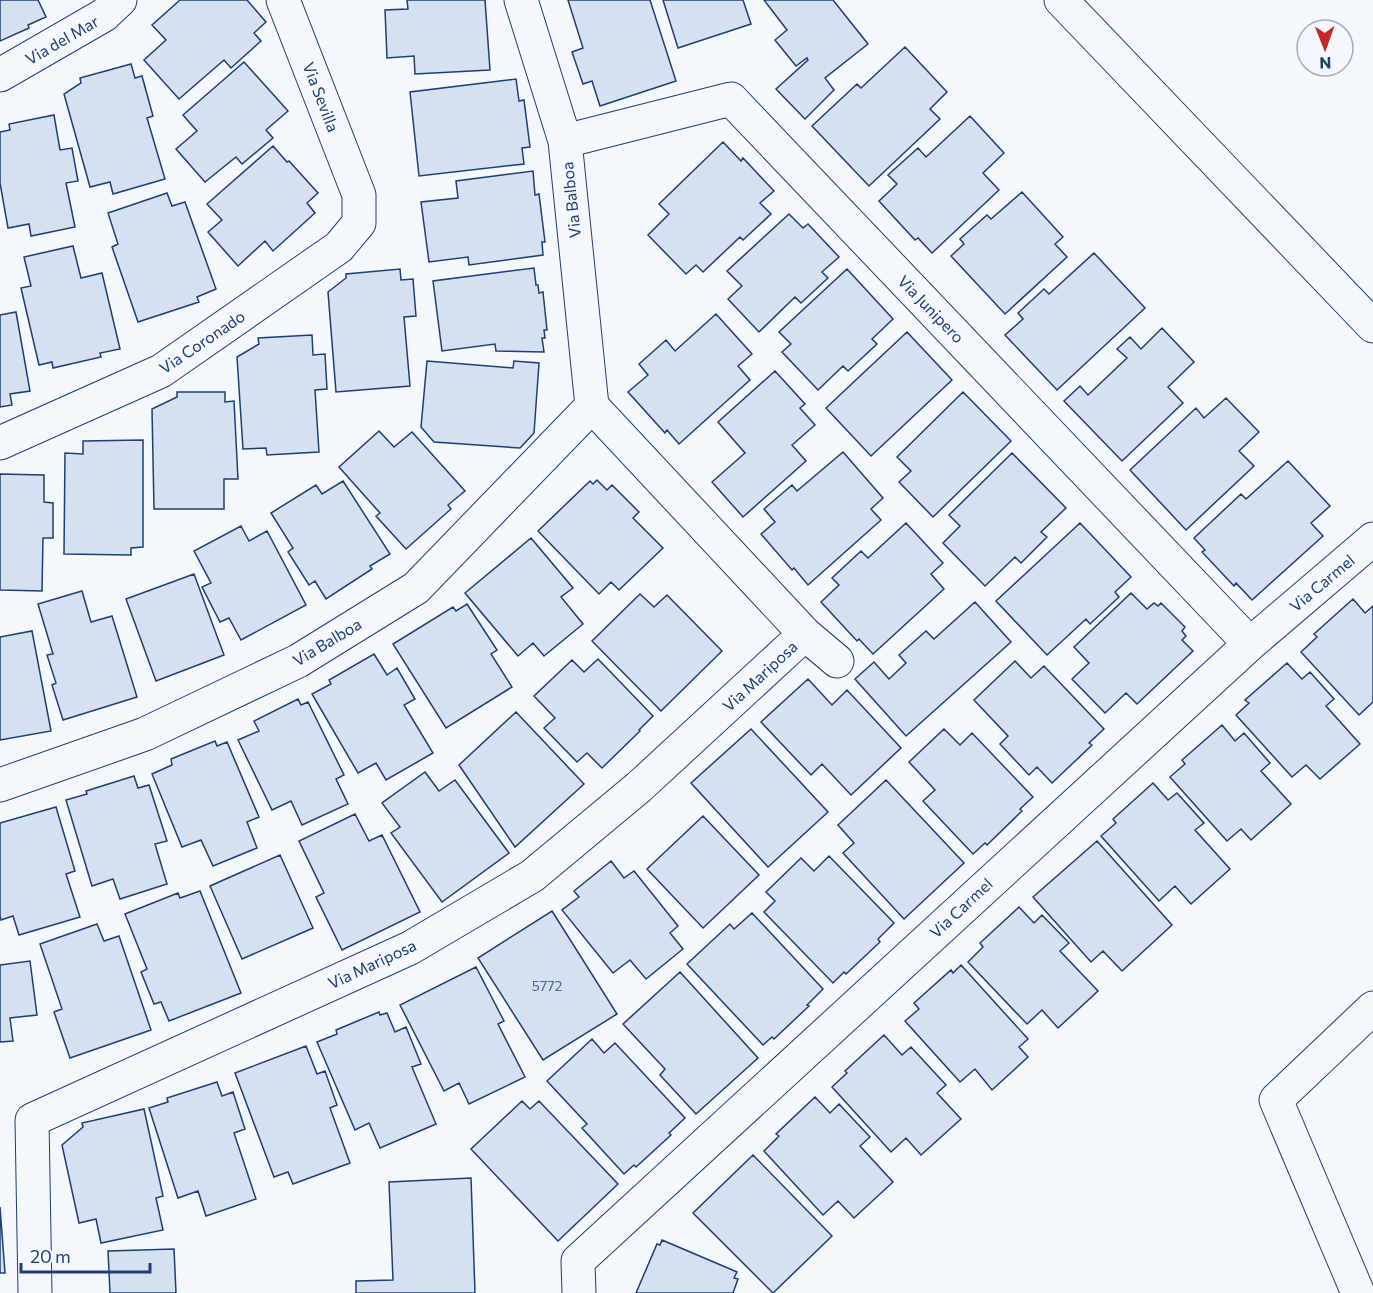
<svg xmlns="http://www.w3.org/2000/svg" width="1373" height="1293" viewBox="0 0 1373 1293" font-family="Commissioner,sans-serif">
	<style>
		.building { fill: #d5e0f0; stroke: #1d3f73; stroke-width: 1.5 }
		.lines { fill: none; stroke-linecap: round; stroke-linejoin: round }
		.minor-casing { stroke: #1d3f73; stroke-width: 35 }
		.minor { stroke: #f4f7fb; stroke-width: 33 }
		.labels { text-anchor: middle; stroke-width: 4.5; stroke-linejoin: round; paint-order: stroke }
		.number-label { font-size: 14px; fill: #4b6792 }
		.street-label { font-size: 16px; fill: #1d3f73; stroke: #f4f7fb }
	</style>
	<rect width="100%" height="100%" fill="#f4f7fb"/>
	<!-- building -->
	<path class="building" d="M0,0H38L46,17L28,25L29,28L0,41Z
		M180,0H247L266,22L254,33L261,41L231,68L224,60L179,99L144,60L166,40L152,25Z
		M407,0H485L490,70L415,74L414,56L387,58L385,10L408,9Z
		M568,0H650L676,81L600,106L592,81L583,84L572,52L583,48Z
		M663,0H743L751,24L678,48Z
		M764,0H833L868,44L825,78L834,90L805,119L776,89L808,60L807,58L796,66L775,40L787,30Z
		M905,47L947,92L930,109L940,119L869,186L812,126L857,84L861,88Z
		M244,62L288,111L266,130L273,138L242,164L236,157L205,182L176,149L197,131L183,115Z
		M131,64L135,78L142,76L153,116L147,118L165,179L113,194L110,182L90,187L64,94L81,83L80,78Z
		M516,79L519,101L524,100L530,147L522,148L524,164L419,176L410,92Z
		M54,115L60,150L72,148L78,181L66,183L75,227L31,236L29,224L8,228L0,183V132L10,130L9,124Z
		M970,116L1004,153L983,173L999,190L932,253L918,238L915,240L879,201L897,184L888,175L918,148L926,157Z
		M723,142L741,161L743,158L774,191L760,203L771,214L743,240L740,237L703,272L696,265L686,274L648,235L669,214L659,204Z
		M273,146L287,162L289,161L318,193L307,203L315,213L273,251L265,241L238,266L208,232L222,220L207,204Z
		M533,171L535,195L539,194L545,242H542L543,255L469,265L468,257L429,262L421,202L458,198L456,181Z
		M1022,192L1063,237L1055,244L1067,257L1005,314L951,256L964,244L960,239L987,215L991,219Z
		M167,193L172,206L185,202L216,289L197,297L199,302L138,322L112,247L118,244L108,213Z
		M789,214L803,228L808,224L839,257L822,272L828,278L801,303L795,297L759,332L728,299L742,286L727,271Z
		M73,246L81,278L102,273L120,349L100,353L101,357L53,368L52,362L39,365L21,288L31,286L24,257Z
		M1094,253L1145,308L1057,390L1005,335L1023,319L1018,313L1044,289L1049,294Z
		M534,268L536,285H538L539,293L543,292L547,330H544L545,338H542L544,352L496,351L495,344L442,351L433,281Z
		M400,269L401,280L413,279L416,316L404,317L410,386L336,392L328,292L346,278V274Z
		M847,269L893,319L872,339L877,344L848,371L843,366L818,390L782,352L791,344L779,332Z
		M16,312L30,391L10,394L12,405L0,407V315Z
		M716,314L752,354L738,366L750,380L679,444L667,430L665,433L628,392L648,375L639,364L666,340L675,351Z
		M1162,328L1194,362L1168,387L1183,403L1122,461L1064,401L1080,386L1088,395L1127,358L1117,349L1130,337L1141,349Z
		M907,332L952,380L871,456L826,408Z
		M312,335L313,355L325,354L327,389L315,390L319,452L267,455L266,448L243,449L237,357L259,344L258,338Z
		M427,361L513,368L514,361L539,363L534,433L520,448L434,442L421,427Z
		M775,371L805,404L800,408L815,425L792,445L806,461L743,517L712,482L745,453L718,422Z
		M177,392H225V402L234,401L238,479H224V509H154L152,409L177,397Z
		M963,392L1011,441L933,517L899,482L911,471L897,457Z
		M1226,398L1259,432L1239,451L1254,466L1186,530L1130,470L1196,408L1204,418Z
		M379,431L394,447L412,432L465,491L448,505L451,509L406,549L376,516L380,513L339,467Z
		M143,440V547L131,548V555L64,554L65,453L83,454V441Z
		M843,452L883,498L871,509L881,520L808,585L794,568L792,570L761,534L775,522L764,509L792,485L797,491Z
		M1012,453L1066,508L1041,532L1047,537L1021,563L1015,557L985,586L943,543L960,526L949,515Z
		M1288,461L1330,506L1311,523L1323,536L1252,600L1236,583L1234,586L1202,552L1205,550L1194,538L1241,494L1246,499Z
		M0,474L44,475V502L53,503V538H43L42,591L0,590Z
		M597,480L607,490L612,485L639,512L633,518L663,548L619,590L611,582L599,594L538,531L590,481L593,484Z
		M343,481L390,554L370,566L372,569L326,599L315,581L309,585L288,552L293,548L271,513L316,485L322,494Z
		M906,523L943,563L931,574L944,589L873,654L859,639L857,641L821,602L839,585L832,578L861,551L868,558Z
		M1080,523L1131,577L1115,592L1119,597L1090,624L1086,619L1047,655L996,601Z
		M241,526L249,541L267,531L306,605L241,640L229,618L220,622L202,587L211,583L194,551Z
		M531,538L573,588L561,597L583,624L544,656L533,643L518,656L465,593Z
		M194,574L224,655L156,681L126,599Z
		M82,591L91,622L112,616L137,697L63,720L52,685L56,683L47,655L53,654L38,604Z
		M1131,593L1147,609L1154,603L1158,606L1161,603L1185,627L1182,631L1186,636L1182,640L1193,651L1137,704L1126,693L1105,713L1072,679L1089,663L1074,647Z
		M640,594L654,607L667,595L722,651L661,711L592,641Z
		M1353,599L1365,613L1373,606V702L1359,715L1301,652L1317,637L1314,634Z
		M975,602L1011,642L906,736L855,679L874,662L889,679L906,663L899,655L926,631L934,639Z
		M467,604L497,650L491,654L512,687L446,728L393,644L453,607L456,611Z
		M32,631L51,731L0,740V637Z
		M374,654L387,675L397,668L415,699L404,705L433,753L386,780L376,763L358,773L312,694L331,684L329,680Z
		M598,659L653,716L639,730L640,731L602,768L587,753L577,762L544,728L555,718L534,696L572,660L584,672Z
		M1015,661L1031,678L1044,666L1104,729L1089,743L1092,745L1052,783L1037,767L1029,775L1000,744L1008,736L974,700Z
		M1287,663L1302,679L1310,672L1334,699L1326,706L1360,744L1320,779L1306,765L1292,777L1236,715L1249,703L1245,700Z
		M808,679L832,705L847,690L901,748L851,795L822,764L811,775L761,722Z
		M298,699L301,705L308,702L344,775L336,779L348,804L302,825L291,801L272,810L238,740L259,731L254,721Z
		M516,712L584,784L515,847L459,765Z
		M1222,725L1235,741L1244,733L1270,763L1261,771L1291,804L1251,840L1241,829L1227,841L1170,777L1185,764L1182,760Z
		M751,729L828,812L768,867L691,783Z
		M944,729L960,745L972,733L1033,797L1020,809L1022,811L987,845L985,843L973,854L923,801L935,790L909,762Z
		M215,741L217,746L227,742L259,817L247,822L257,848L213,866L201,840L182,847L152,774L172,765L171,759Z
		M425,772L439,791L455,780L509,853L442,902L391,833L400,827L382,803Z
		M134,776L138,788L149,785L167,841L155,844L167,884L120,899L113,879L92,886L66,800L87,794L86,791Z
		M886,780L964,863L904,919L843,853L854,843L838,825Z
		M1153,783L1168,800L1177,793L1204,823L1195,830L1230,869L1191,904L1175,886L1159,901L1101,836L1116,823L1113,819Z
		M56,807L75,871L66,874L80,917L19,935L13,916L1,920L0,916V823Z
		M355,814L369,841L382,835L420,912L342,950L316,897L324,893L299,841Z
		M703,816L759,875L703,928L647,869Z
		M1097,841L1172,925L1122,971L1103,951L1091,962L1033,897Z
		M280,855L313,928L242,959L210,886Z
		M829,856L894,923L878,939L880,942L846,974L844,972L833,983L764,912L775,901L766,892L801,858L814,871Z
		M611,861L624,878L634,871L678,926L670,933L683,949L646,979L630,960L613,973L562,910L579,897L574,891Z
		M200,891L241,993L169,1021L161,1002L154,1004L141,972L147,969L125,914L178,893L180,898Z
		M1019,907L1034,923L1042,915L1069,943L1060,951L1098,991L1058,1028L1042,1010L1027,1024L968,962L983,947L980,943Z
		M552,911L617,1014L543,1060L478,958Z
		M752,913L823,989L807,1005L809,1006L774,1039L772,1037L763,1045L687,964L730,924L734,929Z
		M97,924L104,941L119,936L151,1030L70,1058L54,1012L62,1009L40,944Z
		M30,961L37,1015L10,1018L13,1041L0,1042V965Z
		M961,965L1028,1039L1019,1047L1028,1057L992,1090L975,1069L960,1082L905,1021L919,1009L914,1003L951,970L953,973Z
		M476,967L504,1021L498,1024L525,1077L469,1104L459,1083L444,1091L400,1005Z
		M680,972L758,1058L696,1114L660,1075L665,1069L623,1024Z
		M379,1012L380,1015L387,1013L395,1032L406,1027L421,1064L412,1067L436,1124L380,1148L369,1123L355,1130L317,1042L337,1034L336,1030Z
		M884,1035L902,1055L911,1047L946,1085L937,1093L961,1119L921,1155L906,1138L891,1152L832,1087L847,1073L845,1071Z
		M592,1039L604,1053L615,1043L685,1118L669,1133L671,1135L636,1167L634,1165L624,1174L582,1128L587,1124L547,1081Z
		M306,1046L317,1074L325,1071L337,1105L330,1108L350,1163L293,1184L288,1172L274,1177L235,1073Z
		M217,1082L222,1096L233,1092L245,1129L234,1133L256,1199L206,1216L198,1191L178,1198L149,1108L168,1102L167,1098Z
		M815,1097L830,1113L839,1104L870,1137L860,1146L893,1182L854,1218L838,1201L823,1215L764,1151L779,1136L776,1134Z
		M522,1101L530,1109L539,1101L618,1184L558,1241L471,1149Z
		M144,1109L163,1196L156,1198L163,1230L101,1243L96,1219L79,1223L62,1145L83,1127L82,1123Z
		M753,1155L832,1236L773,1293L693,1213Z
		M471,1178L475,1293H356V1281L393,1280L389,1182Z
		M0,1207L5,1273H0Z
		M662,1240L737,1272L734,1278L738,1279L733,1293H636L657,1244L660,1245Z
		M174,1249L176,1293H110L108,1251Z"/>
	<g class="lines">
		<!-- minor casing -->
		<g class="minor-casing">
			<path id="minor" d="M521,0L565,141L592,406L805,634L837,661
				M1061,0L1373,326
				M0,75L104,15L120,0
				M565,141L731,99L1250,644
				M0,443L161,371L339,247L359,223V195L283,0
				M0,785L145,734L298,661L416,588L592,406
				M35,1293L32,1120L410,948L532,876L639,787L805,634
				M579,1293L578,1261L1250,644L1373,539
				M1358,1293L1276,1100L1373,1008"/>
		</g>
		<!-- minor -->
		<use href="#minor" class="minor"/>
	</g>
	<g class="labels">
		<!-- number labels -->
		<g class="number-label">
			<text x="547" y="991">5772</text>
		</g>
		<!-- street labels -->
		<g class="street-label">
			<text transform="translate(62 40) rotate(-30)" y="6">Via del Mar</text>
			<text transform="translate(321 97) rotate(69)" y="6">Via Sevilla</text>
			<text transform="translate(571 200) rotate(-96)" y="6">Via Balboa</text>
			<text transform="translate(931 309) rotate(46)" y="6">Via Junipero</text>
			<text transform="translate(202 342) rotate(-34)" y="6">Via Coronado</text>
			<text transform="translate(1322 583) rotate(-40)" y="6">Via Carmel</text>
			<text transform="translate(327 642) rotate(-31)" y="6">Via Balboa</text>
			<text transform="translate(760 676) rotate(-43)" y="6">Via Mariposa</text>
			<text transform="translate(961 908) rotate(-43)" y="6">Via Carmel</text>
			<text transform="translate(372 964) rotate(-25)" y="6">Via Mariposa</text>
		</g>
	</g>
	<!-- north arrow -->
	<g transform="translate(1325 48) rotate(179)"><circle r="28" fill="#f4f7fb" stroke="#9eadc5" stroke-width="1.5"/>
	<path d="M0-4.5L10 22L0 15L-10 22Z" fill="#c62828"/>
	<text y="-9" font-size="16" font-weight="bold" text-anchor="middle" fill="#1d3f73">N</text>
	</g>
	<!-- scale -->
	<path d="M21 1263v9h129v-9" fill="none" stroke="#1d3f73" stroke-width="3"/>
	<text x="30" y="1263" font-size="18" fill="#1d3f73" stroke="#f4f7fb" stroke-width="4.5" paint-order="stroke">20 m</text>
</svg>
